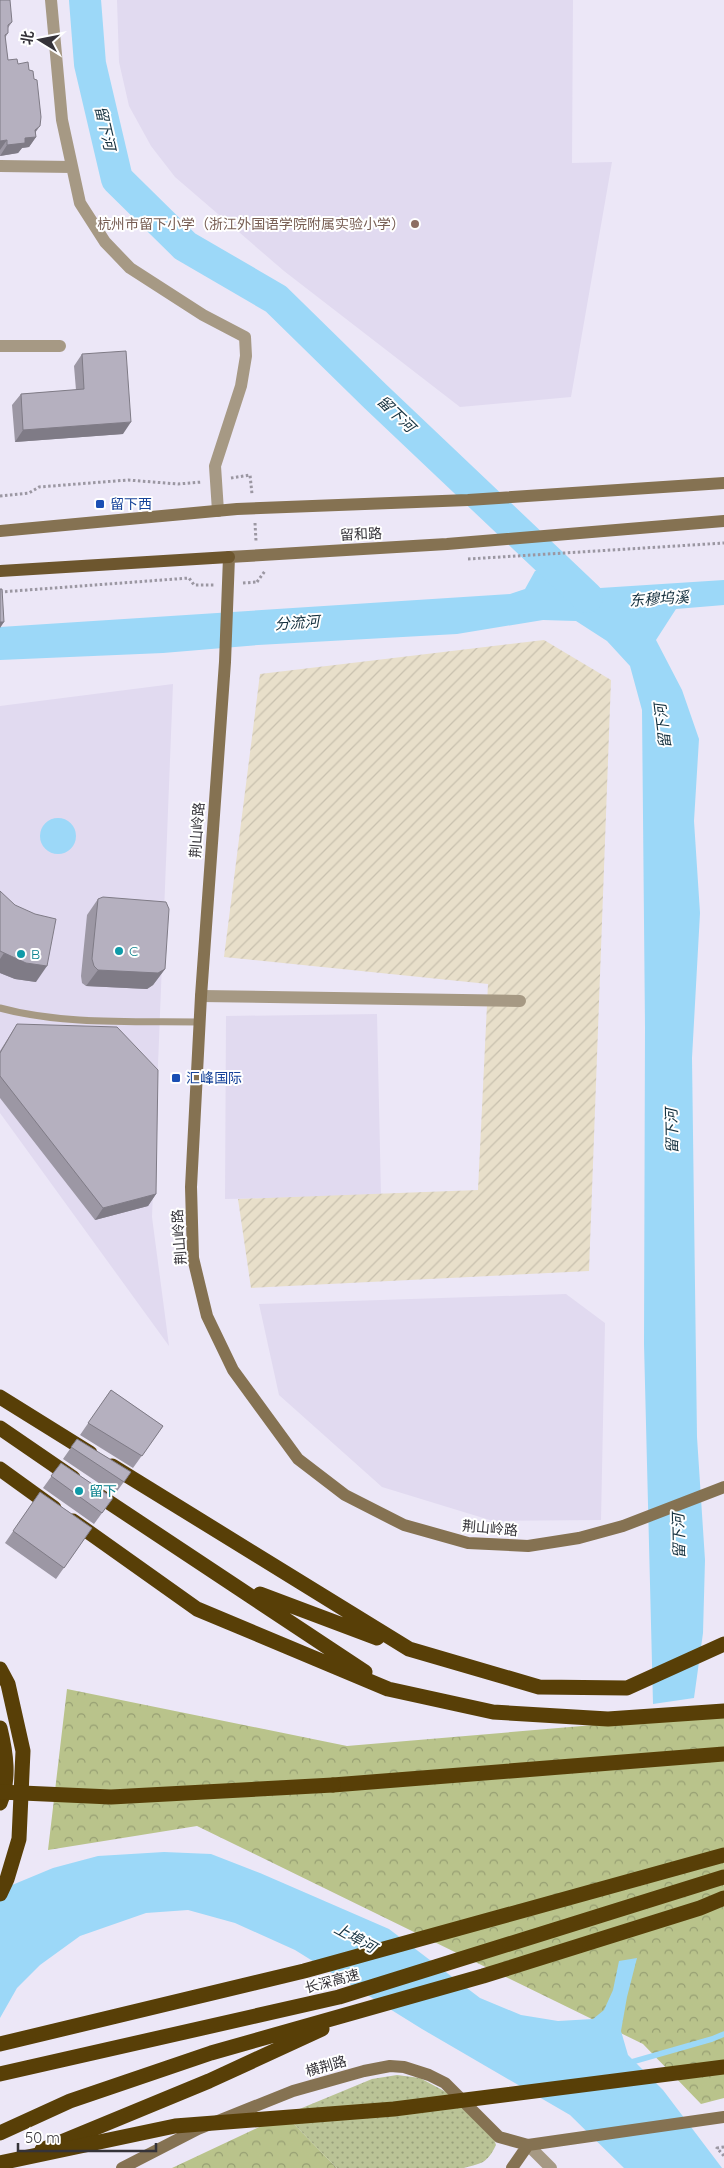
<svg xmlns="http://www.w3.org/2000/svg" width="724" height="2168" viewBox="0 0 724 2168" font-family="Quicksand,'Noto Sans SC',sans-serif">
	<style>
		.built { fill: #e1daf0 }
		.industrial { fill: url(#industrial-furrows) }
		.grass { fill: url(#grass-dots) }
		.forest { fill: url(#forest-crowns) }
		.water { fill: #9cd8f8 }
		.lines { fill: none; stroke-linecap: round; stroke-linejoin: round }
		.stream { stroke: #9cd8f8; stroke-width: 5.5 }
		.river { stroke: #9cd8f8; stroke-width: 32 }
		.path { stroke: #9b97a2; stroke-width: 3; stroke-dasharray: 2.5 2.5; stroke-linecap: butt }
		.lane { stroke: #a69984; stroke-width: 7 }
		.street { stroke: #a69984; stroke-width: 12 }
		.secondary { stroke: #857252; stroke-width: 12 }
		.primary { stroke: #6d562e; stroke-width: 12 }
		.highway { stroke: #583f07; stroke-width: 15 }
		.highway-bridge { stroke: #583f07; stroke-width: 15 }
		.wall { fill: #9c97a4 }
		.shaded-wall { fill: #7f7b86 }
		.building { fill: #b5b0bf; stroke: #7f7b86 }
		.education-dot { fill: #8d6e63; stroke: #fff; stroke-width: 2 }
		.transit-dot { fill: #1a4fb4; stroke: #fff; stroke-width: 2 }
		.culture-dot { fill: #0f9aa8; stroke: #fff; stroke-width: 2 }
		.labels { text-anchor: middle; stroke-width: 4; stroke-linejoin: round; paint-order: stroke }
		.education-label { font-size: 14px; fill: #785e54; stroke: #fff; text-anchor: end }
		.transit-label { font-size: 14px; fill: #164399; stroke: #fff; text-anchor: start }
		.street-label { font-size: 14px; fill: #353339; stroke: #fff }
		.culture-label { font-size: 14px; fill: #0d838f; stroke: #fff; text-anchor: start }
		.water-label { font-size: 15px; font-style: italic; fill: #14303e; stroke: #fff }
	</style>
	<defs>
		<pattern id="industrial-furrows" width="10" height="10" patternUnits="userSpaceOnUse" patternTransform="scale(1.25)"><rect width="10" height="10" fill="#e8dfca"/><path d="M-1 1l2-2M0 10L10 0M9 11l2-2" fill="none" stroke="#c8c0ae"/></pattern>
		<pattern id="grass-dots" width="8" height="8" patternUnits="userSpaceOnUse" patternTransform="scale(1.25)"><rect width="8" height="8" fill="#bac396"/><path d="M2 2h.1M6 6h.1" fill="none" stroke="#989f7b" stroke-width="1.8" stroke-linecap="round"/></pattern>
		<pattern id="forest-crowns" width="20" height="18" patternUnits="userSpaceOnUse" patternTransform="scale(1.25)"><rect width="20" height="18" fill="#b9c38b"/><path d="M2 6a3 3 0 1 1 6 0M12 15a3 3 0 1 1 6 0" fill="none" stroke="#979f73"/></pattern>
	</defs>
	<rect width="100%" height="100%" fill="#ece7f7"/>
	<!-- built -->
	<path class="built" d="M117,0H573L572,163L612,162L571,397L460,407L284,271L175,177L151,146L129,106L119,62Z
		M173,684L152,1217L169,1346L0,1113V706Z
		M377,1014L381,1196L225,1199L226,1016Z
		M566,1294L605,1323L601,1520L493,1521L382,1487L279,1395L259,1304Z"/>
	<!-- industrial -->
	<path class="industrial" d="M544,640L611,680L589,1271L251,1288L238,1199L478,1190L488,984L224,957L260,674Z"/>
	<!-- grass -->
	<path class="grass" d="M397,2075L420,2078L446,2092L492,2133L496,2145C487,2163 483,2163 464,2168H337L285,2115L372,2079Z"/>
	<!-- forest -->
	<path class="forest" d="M67,1689L347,1746L724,1714V2098L701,2104L643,2044L197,1826L48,1850Z
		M285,2115L337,2168H172Z"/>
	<!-- water -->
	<path class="water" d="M569,566L600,588L724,580V605L676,609L656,640L682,690L699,739L694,821L700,913L692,1058L697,1437L705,1560L703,1633L694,1698L653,1704L644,1344L645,1027L642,710L630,666L607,641L576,621L543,620L457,634L258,645L163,653L0,660V627L510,594L525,589L535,571Z
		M40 836a18 18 0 1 1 36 0a18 18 0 1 1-36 0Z
		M164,1852L211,1854L260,1873L389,1929L480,1998L521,2015L558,2021L593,2019L604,2010L613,1990L619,1961L637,1958L627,1997L621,2031L628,2055L663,2090L722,2168H624L570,2115L422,2029L295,1950L235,1923L188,1910L146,1913L80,1936L40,1965L17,1988L0,2018V1890L53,1868L98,1856Z"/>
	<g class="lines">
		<!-- stream -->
		<path class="stream" d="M628,2063L712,2039L724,2034"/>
		<!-- river -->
		<path class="river" d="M85,0L90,64L117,179L185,246L276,299L375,396L587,597"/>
		<!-- path -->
		<path class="path" d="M231,478L250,475L252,494
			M0,496L29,493L39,487L128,480L178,484L202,482
			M255,523L256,541
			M468,559L724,543
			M257,582L265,571
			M243,583L257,582
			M0,592L189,578L194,585H214
			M724,2147L717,2148L724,2156"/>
		<!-- lane -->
		<path class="lane" d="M0,1008C62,1025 135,1021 200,1022"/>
		<!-- street -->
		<path class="street" d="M51,0L62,120L80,203L105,242L130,268L203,315L245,337L246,356L241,386L215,466L218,511
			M0,166L72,167
			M0,346H60
			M201,996L520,1001
			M528,2145L551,2168"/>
		<!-- secondary -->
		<path class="secondary" d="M724,521L447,544L229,557L225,662L201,996L191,1187L193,1258L207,1316L233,1370L298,1459L345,1495L404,1525L468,1543L528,1546L579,1538L623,1526L724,1487
			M0,531L237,509L468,500L724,483
			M122,2168L198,2129L293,2091L364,2071L390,2066L404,2067L429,2075L445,2083L499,2137L528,2145L724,2117
			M512,2168L528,2145"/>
		<!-- primary -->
		<path class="primary" d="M0,571L229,557"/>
		<!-- highway -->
		<path class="highway" d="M0,1397L90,1453
			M0,1428L73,1478
			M112,1466L409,1649L539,1687L627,1688L724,1644
			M0,1469L54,1508
			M92,1491L365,1672
			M73,1521L197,1609L388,1689L493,1712L608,1719L724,1711
			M260,1594L377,1638
			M0,1669L8,1684L23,1751L19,1839L7,1879L0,1894
			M0,1728C6,1753 10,1779 0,1803
			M333,1785L724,1754
			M0,2044L304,1971L724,1855
			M0,2074L339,1997L724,1877
			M0,2133L70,2101L211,2053L483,1976L700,1908L724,1898
			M42,2150L209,2081L322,2029"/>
		<!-- highway-bridge -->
		<path class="highway-bridge" d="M0,1792L111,1797L333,1785
			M0,2163L175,2126L394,2109L724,2067"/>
	</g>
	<!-- wall -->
	<path class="wall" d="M0,0L12,22L8,28V33L5,38L8,60L18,64L36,132V137L29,147L22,148L18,153L0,156Z
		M82,354L123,434L15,442L12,405L21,394L76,390L74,366Z
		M0,891L36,982L15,979L0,973Z
		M98,899L165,969L153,985L147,989L86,986L82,983L81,976L87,915Z
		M17,1024L156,1194L148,1206L95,1220L0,1098V1051Z
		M111,1390L163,1426L133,1468L80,1435Z
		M77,1439L131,1472L115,1494L63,1459Z
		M61,1463L113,1498L94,1524L43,1488Z
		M40,1492L92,1528L56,1579L5,1543Z"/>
	<!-- shaded-wall -->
	<path class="shaded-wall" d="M40,126L32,137H36L29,147L22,148L18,153L0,156L7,145L25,138Z
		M7,140L0,150V141Z
		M131,422L123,434L15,442L23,430Z
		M0,622H4L0,628Z
		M4,953L47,966L36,982L15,979L0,973V959Z
		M165,969L153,985L147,989L86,986L98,970Z
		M156,1194L148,1206L95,1220L103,1208Z"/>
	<!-- building -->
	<path class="building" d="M0,0H10L12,22L8,25V33L5,35L8,60L17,59L18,64L28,62L29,70L33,71L34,79L37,80L41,117L40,126L35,130L36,137L25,138V143L7,145V140L0,141Z
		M126,351L131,422L23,430L21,394L84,389L82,354Z
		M0,589H2L4,622H0Z
		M0,891L15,905L35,914L56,919L47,966L26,963L0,951Z
		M103,897L166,902L169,909L165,969L158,973L98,970L94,966L92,959L98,899Z
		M17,1024L117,1027L158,1070L156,1194L103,1208L0,1076V1053Z
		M111,1390L163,1426L142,1456L88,1423Z
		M77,1439L131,1472L124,1482L71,1447Z
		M61,1463L113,1498L102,1513L51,1476Z
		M40,1492L92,1528L64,1568L13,1531Z"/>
	<!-- markers -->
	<circle class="education-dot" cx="415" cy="224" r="5"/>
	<g class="transit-dot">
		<rect x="95" y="499" width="10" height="10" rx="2.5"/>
		<rect x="171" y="1073" width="10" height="10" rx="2.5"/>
	</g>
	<g class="culture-dot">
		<circle cx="119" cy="951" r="5"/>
		<circle cx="21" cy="954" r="5"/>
		<circle cx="79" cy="1491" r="5"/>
	</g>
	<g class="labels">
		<!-- education labels -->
		<g class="education-label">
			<text x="405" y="229">杭州市留下小学（浙江外国语学院附属实验小学）</text>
		</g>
		<!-- transit labels -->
		<g class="transit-label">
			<text x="110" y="509">留下西</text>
			<text x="186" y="1083">汇峰国际</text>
		</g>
		<!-- street labels -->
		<g class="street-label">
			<text transform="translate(361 534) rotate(-3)" y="5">留和路</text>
			<text transform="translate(197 830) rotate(-86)" y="5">荆山岭路</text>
			<text transform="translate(179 1237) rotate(-94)" y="5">荆山岭路</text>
			<text transform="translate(490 1528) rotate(5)" y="5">荆山岭路</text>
			<text transform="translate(332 1981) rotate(-15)" y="5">长深高速</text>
			<text transform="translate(326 2066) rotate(-16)" y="5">横荆路</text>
		</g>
		<!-- culture labels -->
		<g class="culture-label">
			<text x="129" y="956">C</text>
			<text x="31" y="959">B</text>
			<text x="89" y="1496">留下</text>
		</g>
		<!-- water labels -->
		<g class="water-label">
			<text transform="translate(105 128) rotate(77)" y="5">留下河</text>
			<text transform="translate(396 414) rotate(44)" y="5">留下河</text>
			<text transform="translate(659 599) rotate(-4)" y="5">东穆坞溪</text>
			<text transform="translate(297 623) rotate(-4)" y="5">分流河</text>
			<text transform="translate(663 726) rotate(-97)" y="5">留下河</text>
			<text transform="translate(672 1131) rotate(-91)" y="5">留下河</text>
			<text transform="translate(679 1536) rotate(-91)" y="5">留下河</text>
			<text transform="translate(355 1938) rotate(29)" y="5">上埠河</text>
		</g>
	</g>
	<!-- north arrow -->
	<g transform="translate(40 40) rotate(280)" stroke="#ffffff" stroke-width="4" paint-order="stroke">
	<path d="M0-4L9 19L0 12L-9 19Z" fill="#353339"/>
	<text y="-8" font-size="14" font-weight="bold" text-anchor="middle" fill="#353339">北</text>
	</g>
	<!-- scale -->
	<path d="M18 2143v8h138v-8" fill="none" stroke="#353339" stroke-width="2.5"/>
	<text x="25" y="2143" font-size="15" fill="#353339" stroke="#ffffff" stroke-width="4" paint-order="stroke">50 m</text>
</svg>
